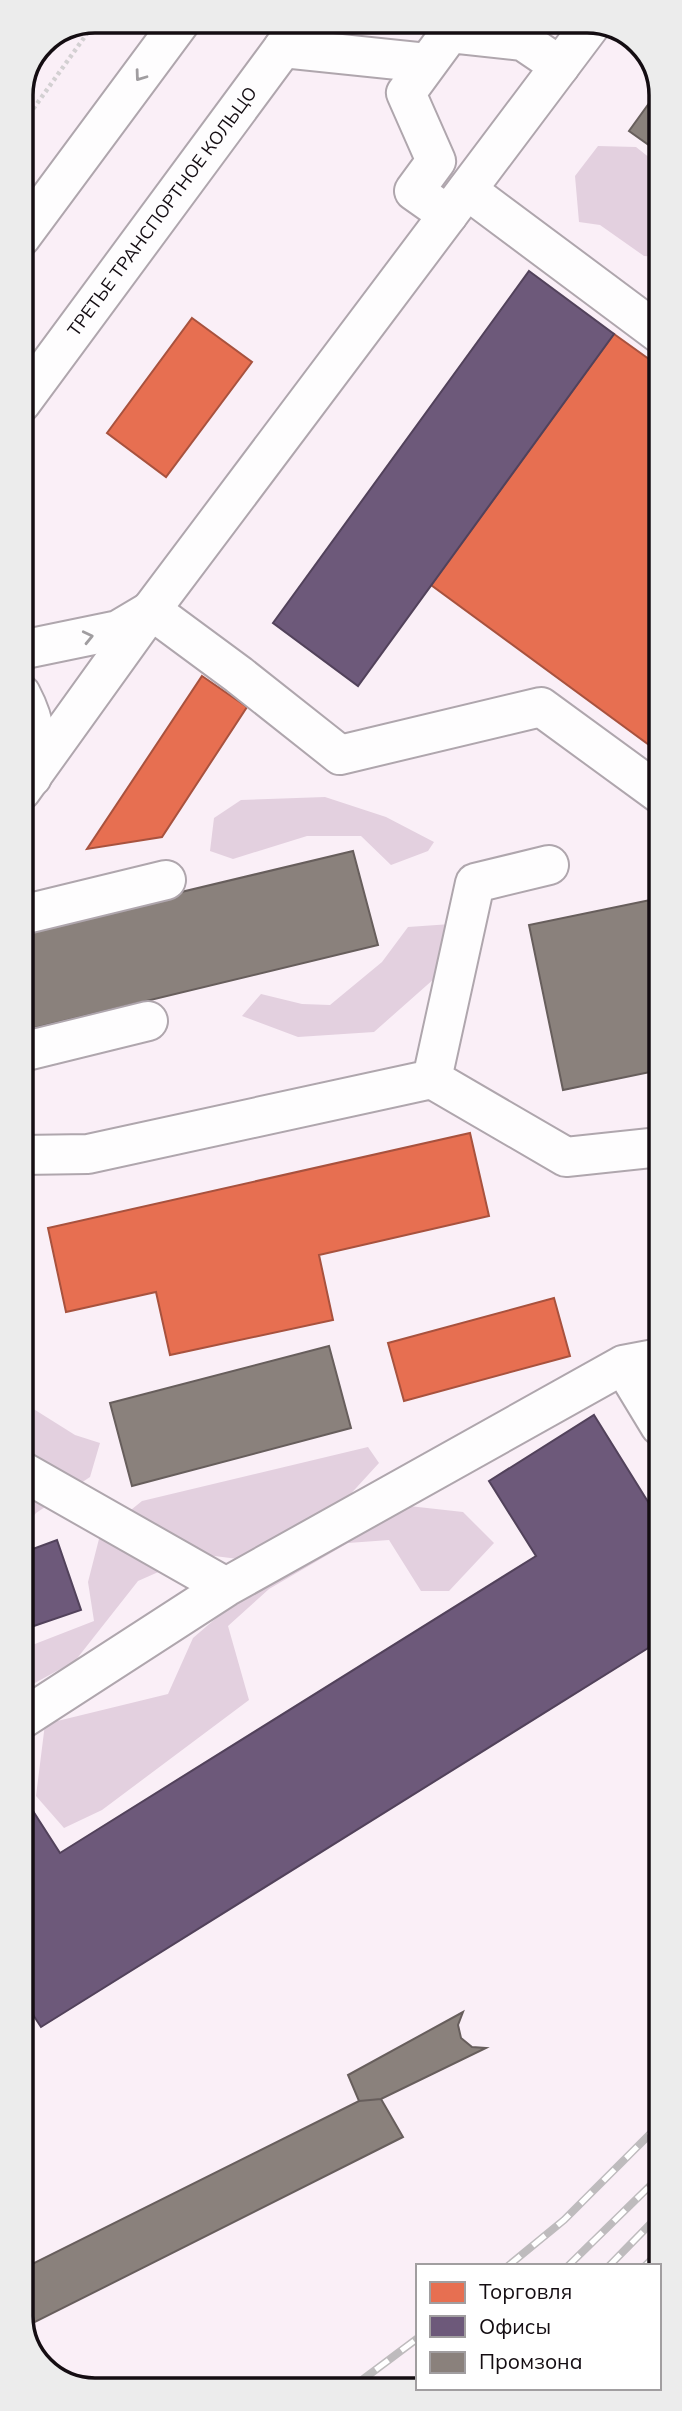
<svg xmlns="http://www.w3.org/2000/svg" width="682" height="2411" viewBox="0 0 682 2411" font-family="Mulish,sans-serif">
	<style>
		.forest { fill: #e3d0df }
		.shops { fill: #e76f51; stroke: #a8523e; stroke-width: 2 }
		.offices { fill: #6d597a; stroke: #52425b; stroke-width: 2 }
		.industry { fill: #8a817c; stroke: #675e5c; stroke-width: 2 }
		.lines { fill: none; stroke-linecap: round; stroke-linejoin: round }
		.minor-casing { stroke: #afa6ad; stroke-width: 42 }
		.major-casing { stroke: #afa6ad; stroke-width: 42 }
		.path { stroke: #d3d0d2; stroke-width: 4.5; stroke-dasharray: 3.5 3.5; stroke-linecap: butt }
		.minor { stroke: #fefdfe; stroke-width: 38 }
		.major { stroke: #fefdfe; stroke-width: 38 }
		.rail-casing { stroke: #bebbbd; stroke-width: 8 }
		.rail { stroke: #fff; stroke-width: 5; stroke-dasharray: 16; stroke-linecap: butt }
		.oneway { stroke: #a09da0 }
		.labels { text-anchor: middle; stroke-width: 7; stroke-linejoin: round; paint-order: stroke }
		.street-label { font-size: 18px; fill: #140d12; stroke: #fff }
		.rim { fill: none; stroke: #140d12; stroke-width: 3.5 }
	</style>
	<rect width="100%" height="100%" fill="#faeff7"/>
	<!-- forest -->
	<path class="forest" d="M598,146L636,147L660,166V257L644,256L600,225L579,222L575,176Z
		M325,797L386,817L434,842L428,851L391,865L361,836H307L233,859L210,851L214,818L241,800Z
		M451,924L435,978L374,1032L298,1037L242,1016L261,994L302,1004L330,1005L382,962L408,927Z
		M22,1396L24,1403L75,1435L100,1443L90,1477L36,1513L22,1532Z
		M368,1447L379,1463L346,1499L463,1512L494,1543L449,1591H421L389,1540L348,1543L269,1589L228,1626L249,1700L102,1810L64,1828L36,1796L45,1724L168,1694L193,1638L236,1601L238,1559L199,1554L138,1581L75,1661L22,1690V1649L94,1621L88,1582L100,1535L142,1501Z"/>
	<!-- shops -->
	<path class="shops" d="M192,318L252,362L166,477L107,433Z
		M614,334L660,367V753L431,585Z
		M202,676L247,707L162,837L87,849Z
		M470,1133L489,1216L319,1255L333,1320L170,1355L156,1292L66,1312L48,1228Z
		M554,1298L570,1356L404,1401L388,1343Z"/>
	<!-- offices -->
	<path class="offices" d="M529,271L614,334L358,686L273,623Z
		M594,1415L660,1521L661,1640L41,2027L22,1998V1794L60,1853L536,1556L489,1481Z
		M57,1540L81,1610L22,1630V1553Z"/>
	<!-- industry -->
	<path class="industry" d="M660,88V153L629,131Z
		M353,851L378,945L22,1031V930Z
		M660,898V1070L563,1090L529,925Z
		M329,1346L351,1428L132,1486L110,1403Z
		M463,2012L458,2025L461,2038L472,2047L486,2048L381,2099L359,2101L348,2075Z
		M381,2099L403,2137L23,2328L22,2269L359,2101Z"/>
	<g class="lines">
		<!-- minor casing -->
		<g class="minor-casing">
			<path id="minor" d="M283,48L427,63
				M467,190L660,334
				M448,215L414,191L436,161L406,93L450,33L523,41L560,66
				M151,610L239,675L340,755L541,707L660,794
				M22,915L166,880
				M22,1052L148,1021
				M432,1079L475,883L549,865
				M22,1155L88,1154L432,1079L566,1157L660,1147
				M623,1365L660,1426
				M22,1471L226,1587
				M22,1719L226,1587L623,1365L660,1358"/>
		</g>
		<!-- major casing -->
		<g class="major-casing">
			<g id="major">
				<path d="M21,237L181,21"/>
				<path id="s1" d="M21,403L303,21"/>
				<path d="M21,650L118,630L150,611"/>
				<path d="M21,694C38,726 37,743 32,777"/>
				<path d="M21,791L151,610L593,22"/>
			</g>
		</g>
		<!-- path -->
		<path class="path" d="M21,126L96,21"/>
		<!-- minor -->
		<use href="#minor" class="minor"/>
		<!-- major -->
		<use href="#major" class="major"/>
		<!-- rail casing -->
		<g class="rail-casing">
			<path id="rail" d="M508,2266L564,2220L661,2123
				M568,2266L661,2175
				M609,2266L661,2213
				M645,2266L661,2250
				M659,2287L661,2285
				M350,2389L418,2338
				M425,2389L426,2388
				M466,2389L467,2388
				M505,2389V2388
				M546,2389L547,2388"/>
		</g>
		<!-- rail -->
		<use href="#rail" class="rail"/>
	</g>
	<!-- one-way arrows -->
	<defs><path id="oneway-chevron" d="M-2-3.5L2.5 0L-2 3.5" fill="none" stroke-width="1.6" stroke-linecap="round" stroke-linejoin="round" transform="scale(1.75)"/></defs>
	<g class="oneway">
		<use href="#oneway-chevron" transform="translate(140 76) rotate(126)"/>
		<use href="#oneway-chevron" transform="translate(88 637) rotate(-13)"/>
	</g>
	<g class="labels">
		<!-- street labels -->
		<g class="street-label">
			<text dy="6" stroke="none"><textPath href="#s1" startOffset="238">ТРЕТЬЕ ТРАНСПОРТНОЕ КОЛЬЦО</textPath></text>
		</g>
	</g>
	<!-- crop -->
	<path d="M0 0H682V2411H0ZM95 33H587A62 62 0 0 1 649 95V2316A62 62 0 0 1 587 2378H95A62 62 0 0 1 33 2316V95A62 62 0 0 1 95 33Z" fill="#ececec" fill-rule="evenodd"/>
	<path class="rim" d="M95 33H587A62 62 0 0 1 649 95V2316A62 62 0 0 1 587 2378H95A62 62 0 0 1 33 2316V95A62 62 0 0 1 95 33Z"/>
	<!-- legend -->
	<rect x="416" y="2264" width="245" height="126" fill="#ffffff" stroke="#a19ea0" stroke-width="2"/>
	<rect x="430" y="2282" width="35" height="21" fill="#e76f51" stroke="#a19ea0" stroke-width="2"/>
	<text x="479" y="2299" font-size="21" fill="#140d12">Торговля</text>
	<rect x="430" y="2316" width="35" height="21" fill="#6d597a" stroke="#a19ea0" stroke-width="2"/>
	<text x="479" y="2334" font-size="21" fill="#140d12">Офисы</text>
	<rect x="430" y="2352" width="35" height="21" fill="#8a817c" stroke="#a19ea0" stroke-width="2"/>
	<text x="479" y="2369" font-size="21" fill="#140d12">Промзона</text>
</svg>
